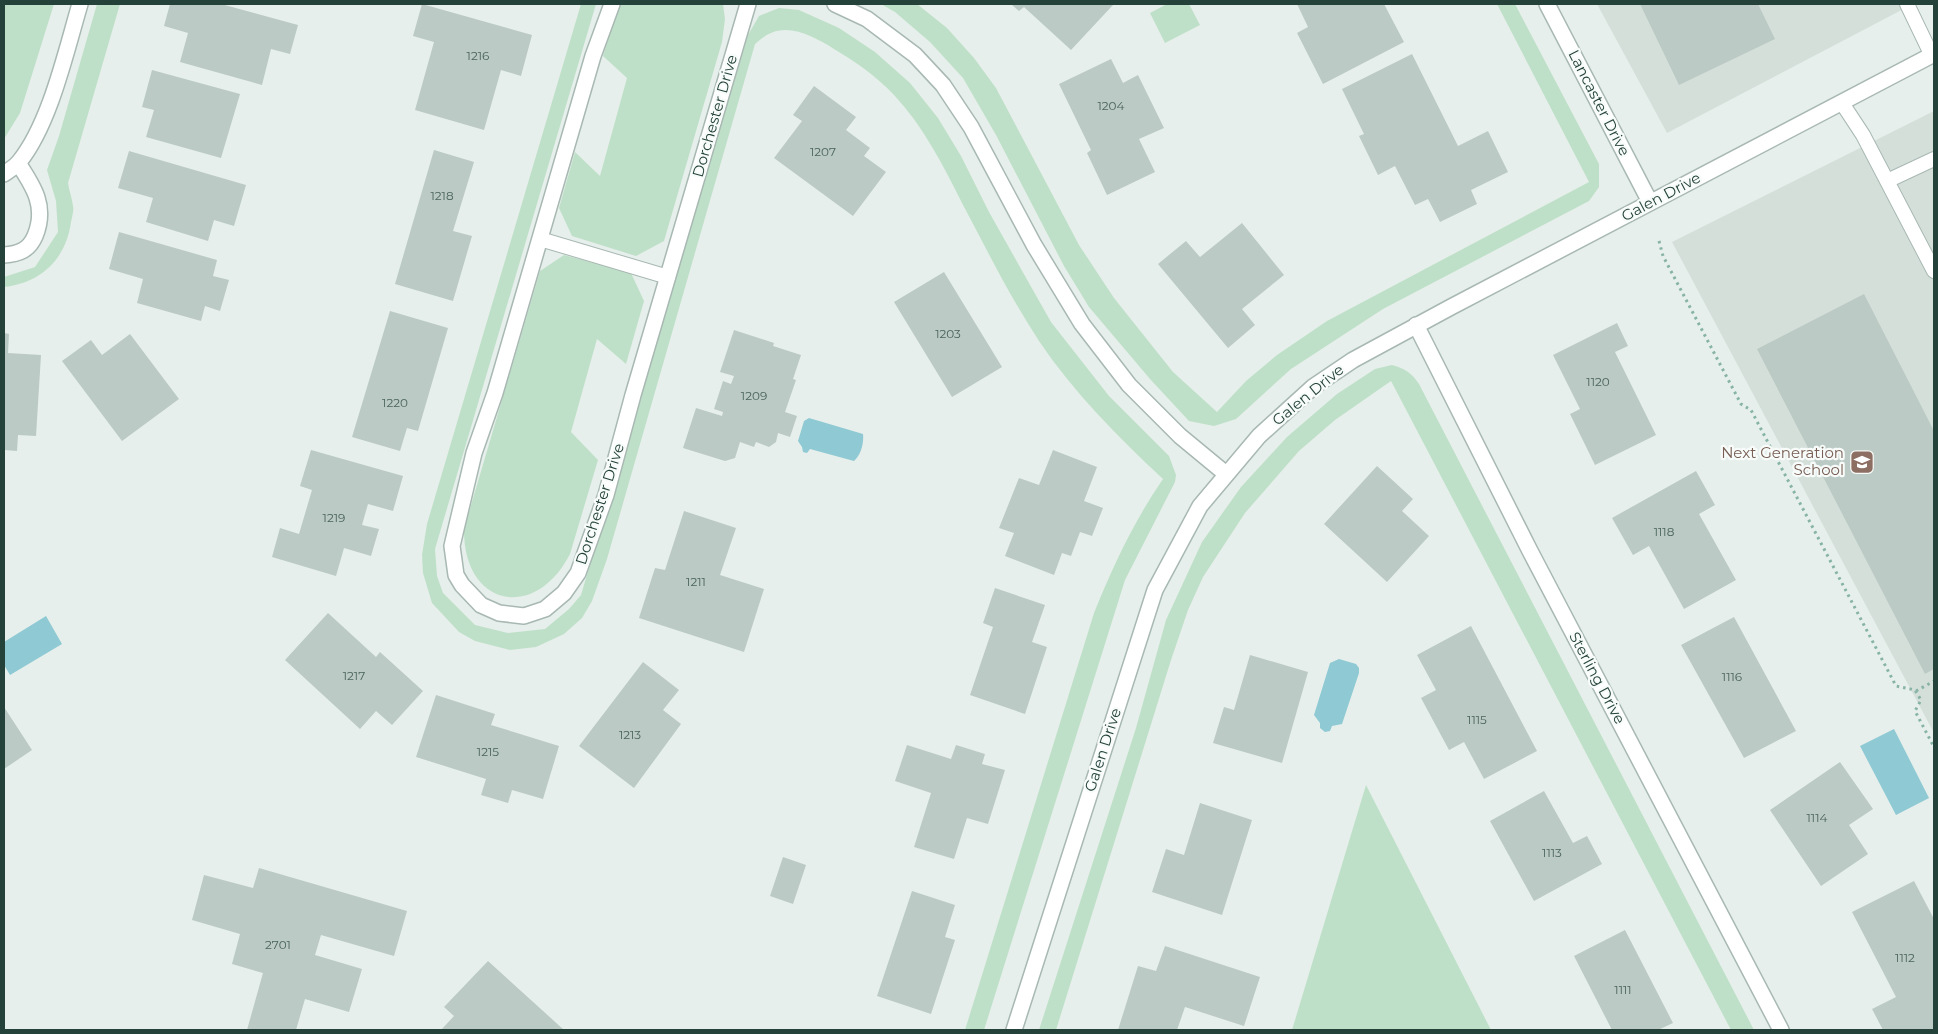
<svg xmlns="http://www.w3.org/2000/svg" width="1938" height="1034" viewBox="0 0 1938 1034" font-family="Montserrat,sans-serif">
	<style>
		.built { fill: #d4dfda }
		.green { fill: #bfe0c8 }
		.water { fill: #8ec9d4 }
		.building { fill: #bbcac4 }
		.lines { fill: none; stroke-linecap: round; stroke-linejoin: round }
		.service-casing { stroke: #a8b8b2; stroke-width: 16 }
		.minor-casing { stroke: #a8b8b2; stroke-width: 18 }
		.tertiary-casing { stroke: #a8b8b2; stroke-width: 18 }
		.path { stroke: #86b3a5; stroke-width: 3; stroke-dasharray: 2.5 4; stroke-linecap: butt }
		.service { stroke: #fff; stroke-width: 14 }
		.minor { stroke: #fff; stroke-width: 15 }
		.tertiary { stroke: #fff; stroke-width: 15 }
		.labels { text-anchor: middle; stroke-width: 4.5; stroke-linejoin: round; paint-order: stroke }
		.number-label { font-size: 12px; fill: #4a645c }
		.street-label { font-size: 15px; fill: #24423a; stroke: #f7fbf9 }
		.education-label { font-size: 15px; fill: #785e54; stroke: #f7fbf9; text-anchor: end }
	</style>
	<rect width="100%" height="100%" fill="#e6efeb"/>
	<!-- built -->
	<path class="built" d="M1597,4H1913L1667,133Z
		M1934,111V733L1672,242Z"/>
	<!-- green -->
	<path class="green" d="M4,4H54L20,113L4,139Z
		M97,4H120L68,183C69,190 72,198 73,206C74,211 72,217 71,222C66,259 41,283 4,287V277L35,267L58,232L56,201L47,170L59,136Z
		M581,4H596L435,549L437,576L443,593L475,625L508,633L545,629L569,609L581,595L748,35L759,16L779,8L799,10L839,28L875,52L910,83L938,118L961,156L989,212L1051,322L1109,396L1169,456L1176,475L1175,482L1125,580L984,1030H965L1094,613C1113,566 1134,521 1163,479C1118,437 1074,393 1039,341C1010,297 987,250 962,203C943,165 923,126 894,95C876,76 856,62 834,49C816,38 792,24 771,33C765,35 760,40 755,44L607,559L592,601L582,618L564,634L536,647L510,650L475,641L459,632L432,603L423,573L422,555L427,524Z
		M619,4H723L725,19L722,42L664,241L636,256L572,236L559,208L575,152L600,176L627,78L603,56Z
		M881,4H917L947,28L974,58L996,88L1079,245L1114,298L1173,372L1217,412L1246,381L1277,355L1327,321L1589,182L1497,4H1515L1599,164V187L1589,201L1383,309L1291,369L1236,419L1214,426L1189,421L1150,379L1089,307L1064,266L996,135L963,78L930,42L895,12Z
		M1167,4H1189L1200,25L1165,43L1150,13Z
		M564,255L631,273L644,301L626,364L597,339L571,432L598,460L570,554C535,622 463,607 464,529L540,271Z
		M1392,365C1404,368 1412,373 1419,384L1754,1030H1731L1391,381L1335,420L1299,451L1245,513L1203,577L1188,610L1171,660L1056,1030H1039L1136,728L1166,620L1202,542L1241,487L1287,437L1337,394L1375,369Z
		M1366,785L1491,1030H1292Z"/>
	<!-- water -->
	<path class="water" d="M809,418L863,434C864,443 861,455 854,461L810,449L807,453L803,452L802,447L798,441L804,421Z
		M46,616L62,644L10,675L4,665V642Z
		M1339,659L1356,664L1359,668V673L1342,724L1332,726L1330,731L1325,732L1320,728V723L1314,715L1330,663Z
		M1894,729L1929,798L1896,815L1860,746Z"/>
	<!-- building -->
	<path class="building" d="M170,4H221L298,25L290,54L271,49L262,85L180,62L188,33L164,26Z
		M422,4L532,35L521,76L501,70L484,130L415,110L434,42L413,36Z
		M1011,4H1112L1113,5L1071,50L1024,7L1019,11Z
		M1297,4H1384L1404,42L1323,84L1297,33L1308,27Z
		M1640,4H1758L1775,39L1679,85Z
		M1412,54L1458,146L1488,131L1508,172L1471,190L1477,204L1440,222L1428,199L1415,205L1395,166L1378,175L1359,136L1364,134L1342,89Z
		M1111,59L1123,83L1138,75L1164,128L1139,139L1155,172L1107,195L1087,153L1091,150L1059,84Z
		M152,70L240,94L221,158L146,137L154,110L142,107Z
		M814,86L856,117L846,130L870,148L864,156L886,172L853,216L774,158L802,121L793,115Z
		M434,150L474,162L453,231L472,236L453,301L395,284Z
		M129,151L246,185L234,226L214,220L208,241L146,222L153,198L118,188Z
		M1242,223L1284,275L1242,309L1255,325L1228,348L1158,264L1186,241L1200,257Z
		M119,232L217,260L213,276L229,280L220,311L205,306L201,321L137,303L143,279L109,269Z
		M944,272L1002,367L952,397L894,302Z
		M1864,294L1934,431V669L1925,674L1757,349Z
		M390,311L448,328L418,431L407,428L400,451L352,437Z
		M1617,323L1628,346L1615,352L1656,435L1595,465L1570,414L1580,409L1553,355Z
		M734,330L774,343L773,346L801,355L793,379L796,380L785,412L797,416L790,437L778,433L776,442L769,447L756,442L754,447L740,442L735,458L725,461L683,448L696,408L722,416L723,412L714,409L723,381L731,384L734,376L720,372Z
		M4,333L9,334L8,353L41,355L36,436L18,435L17,451L4,450Z
		M130,334L179,399L122,441L62,361L91,340L102,355Z
		M311,450L403,476L393,511L368,504L362,525L379,529L371,556L344,548L336,576L272,557L280,528L299,534L312,490L300,486Z
		M1053,450L1097,467L1084,501L1103,508L1092,536L1080,532L1071,556L1062,553L1054,575L1005,556L1014,533L999,528L1019,478L1039,485Z
		M1377,466L1413,499L1402,511L1429,536L1387,582L1324,524Z
		M1696,471L1715,505L1699,514L1736,580L1684,609L1649,546L1633,555L1612,518Z
		M684,511L736,528L720,575L764,589L744,652L639,618L655,568L665,570Z
		M995,588L1045,605L1032,642L1047,647L1025,714L970,695L993,627L983,623Z
		M328,613L376,657L380,652L423,691L392,725L376,711L360,729L285,660Z
		M1734,617L1796,731L1744,758L1681,645Z
		M1471,626L1537,751L1484,779L1464,742L1449,750L1421,698L1436,690L1417,655Z
		M1250,655L1308,672L1282,763L1213,743L1224,707L1234,710Z
		M643,662L679,690L663,710L681,724L634,788L579,746Z
		M436,695L495,714L491,725L559,746L543,799L512,790L508,803L481,795L486,779L416,757Z
		M4,707L32,750L4,769Z
		M907,745L951,759L956,745L985,754L982,764L1005,770L988,824L967,818L954,859L914,847L931,793L895,781Z
		M1840,762L1873,809L1849,825L1868,854L1821,886L1770,810Z
		M1544,791L1573,843L1587,836L1602,864L1534,901L1490,821Z
		M1200,803L1252,820L1222,915L1152,892L1166,849L1184,855Z
		M783,857L806,865L793,904L770,896Z
		M259,868L407,911L394,956L321,935L315,955L362,969L349,1012L305,999L296,1030H247L263,973L232,964L240,934L192,920L204,875L253,888Z
		M1914,881L1934,919V1029L1931,1030H1883L1872,1009L1896,997L1852,912Z
		M912,891L955,905L945,937L955,940L931,1014L877,996Z
		M1625,930L1673,1023L1658,1030H1612L1574,956Z
		M1165,946L1260,977L1244,1026L1185,1007L1177,1030H1118L1138,966L1156,971Z
		M488,961L564,1030H441L454,1016L444,1007Z"/>
	<g class="lines">
		<!-- service casing -->
		<g class="service-casing">
			<path id="service" d="M1907,4L1932,56
				M1842,103L1863,135L1934,271
				M1887,181L1934,159
				M540,239L668,277"/>
		</g>
		<!-- minor casing -->
		<g class="minor-casing">
			<path id="minor" d="M612,4L593,56L495,393L474,453L452,546L456,575L462,585L481,605L499,613L524,616L545,609L564,593L578,573L606,495L633,395L748,4
				M835,4L867,19L915,55L943,85L971,127L1034,245L1082,324L1129,385L1180,436L1226,474
				M1547,4L1650,202
				M4,174C9,170 15,167 19,162C50,124 66,51 80,4
				M4,255C19,254 29,250 35,236C47,207 34,187 18,163
				M1416,325L1530,551L1781,1030"/>
		</g>
		<!-- tertiary casing -->
		<g class="tertiary-casing">
			<path id="tertiary" d="M1014,1030L1155,590L1200,506L1259,436L1313,387L1353,360L1451,307L1934,54"/>
		</g>
		<!-- path -->
		<path class="path" d="M1659,241L1663,256L1741,404L1751,410L1896,686L1915,690L1921,700L1915,711L1934,747
			M1916,691L1934,681"/>
		<!-- service -->
		<use href="#service" class="service"/>
		<!-- minor -->
		<use href="#minor" class="minor"/>
		<!-- tertiary -->
		<use href="#tertiary" class="tertiary"/>
	</g>
	<!-- icons -->
	<defs>
		<g id="school-square" transform="scale(1.25)"><rect x="-9" y="-9" width="18" height="18" rx="4" fill="#8d6e63" stroke="#f7fbf9"/><path d="M0-5L7-2L0 1L-7-2ZM-4 1L0 2.5L4 1V4Q0 6-4 4Z" fill="#fff"/></g>
	</defs>
	<g fill-rule="evenodd">
		<use href="#school-square" x="1862" y="462"/>
	</g>
	<g class="labels">
		<!-- number labels -->
		<g class="number-label">
			<text x="478" y="60">1216</text>
			<text x="1111" y="110">1204</text>
			<text x="823" y="156">1207</text>
			<text x="442" y="200">1218</text>
			<text x="948" y="338">1203</text>
			<text x="1598" y="386">1120</text>
			<text x="754" y="400">1209</text>
			<text x="395" y="407">1220</text>
			<text x="334" y="522">1219</text>
			<text x="1664" y="536">1118</text>
			<text x="696" y="586">1211</text>
			<text x="354" y="680">1217</text>
			<text x="1732" y="681">1116</text>
			<text x="1477" y="724">1115</text>
			<text x="630" y="739">1213</text>
			<text x="488" y="756">1215</text>
			<text x="1817" y="822">1114</text>
			<text x="1552" y="857">1113</text>
			<text x="278" y="949">2701</text>
			<text x="1905" y="962">1112</text>
			<text x="1623" y="994">1111</text>
		</g>
		<!-- street labels -->
		<g class="street-label">
			<text transform="translate(1599 103) rotate(63)" y="5">Lancaster Drive</text>
			<text transform="translate(715 116) rotate(-74)" y="5">Dorchester Drive</text>
			<text transform="translate(1661 197) rotate(-28)" y="5">Galen Drive</text>
			<text transform="translate(1308 395) rotate(-39)" y="5">Galen Drive</text>
			<text transform="translate(600 504) rotate(-72)" y="5">Dorchester Drive</text>
			<text transform="translate(1597 678) rotate(62)" y="5">Sterling Drive</text>
			<text transform="translate(1103 750) rotate(-72)" y="5">Galen Drive</text>
		</g>
		<!-- education labels -->
		<g class="education-label">
			<text x="1844" y="458">Next Generation<tspan x="1844" dy="17">School</tspan></text>
		</g>
	</g>
	<!-- border -->
	<rect width="1938" height="1034" fill="none" stroke="#24423a" stroke-width="10"/>
</svg>
